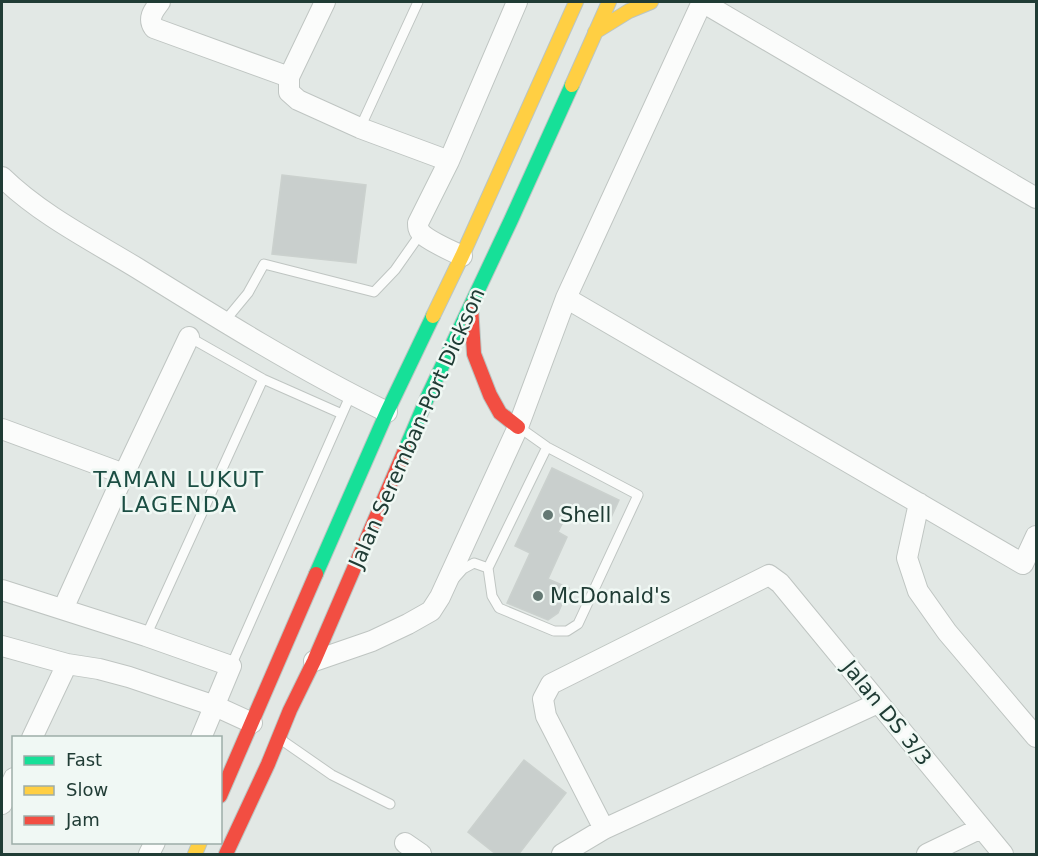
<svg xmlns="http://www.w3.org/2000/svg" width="1038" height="856" viewBox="0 0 1038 856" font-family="'DejaVu Sans',sans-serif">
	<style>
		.building { fill: #c9cfcd; stroke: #cbd1ce; stroke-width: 1.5 }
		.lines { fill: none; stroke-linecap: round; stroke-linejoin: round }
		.lane-casing { stroke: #bfc5c2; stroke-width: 11 }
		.street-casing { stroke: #bfc5c2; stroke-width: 22 }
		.fast-casing { stroke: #bbc5c2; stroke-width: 16 }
		.slow-casing { stroke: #bbc5c2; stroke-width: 16 }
		.jam-casing { stroke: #bbc5c2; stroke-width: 16 }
		.lane { stroke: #fbfcfb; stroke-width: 9 }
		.street { stroke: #fbfcfb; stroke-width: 20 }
		.fast { stroke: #16e098; stroke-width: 14 }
		.slow { stroke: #ffcf43; stroke-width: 14 }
		.jam { stroke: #f24e42; stroke-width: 14 }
		.poi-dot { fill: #647873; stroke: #f0f8f4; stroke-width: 2 }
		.labels { text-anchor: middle; stroke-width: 5; stroke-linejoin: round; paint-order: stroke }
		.street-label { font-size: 21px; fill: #203c35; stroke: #f0f8f4 }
		.poi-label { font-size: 21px; fill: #203c35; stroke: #f0f8f4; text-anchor: start }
		.neighbourhood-label { font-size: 22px; letter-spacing: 1.5px; fill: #1b4e43; stroke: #f0f8f4 }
	</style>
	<rect width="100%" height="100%" fill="#e2e8e5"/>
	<!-- building -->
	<path class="building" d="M282,175L366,185L356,263L272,254Z
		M552,468L619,500L608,524L571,506L558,532L567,537L548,579L569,588L558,613L548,620L507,603L530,553L515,546Z
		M524,760L566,793L518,855H497L468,832Z"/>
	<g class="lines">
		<!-- lane casing -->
		<g class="lane-casing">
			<path id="lane" d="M360,128L418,2
				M224,322L248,293L264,264L374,292L395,270L421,233
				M189,337L263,379L342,414
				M488,568L547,447
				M455,578L463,569L474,563L488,568L492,596L499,608L554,631H567L578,624L638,495L547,447L523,430
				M146,636L263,379
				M231,666L351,394
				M283,741L332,775L390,804"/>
		</g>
		<!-- street casing -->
		<g class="street-casing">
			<path id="street" d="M160,2C154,10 147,18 154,28L289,77
				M325,2L289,77V92L298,100L360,128L449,161
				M702,2L1036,198
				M2,177C41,215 91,240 137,268C219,319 301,370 387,412
				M462,256C452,251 428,241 421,233C418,229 418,227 418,223L449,161L517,2
				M566,298L1023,564L1036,536
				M2,429L124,474
				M919,503L907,558L918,591L947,632L1036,737
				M2,590L146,636L231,666L201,738
				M63,609L124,474L189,337
				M2,646L67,664L99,669L129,677L215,706L252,723
				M314,661L372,641L408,624L431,611L440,597L518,427L566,298L702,2
				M32,738L67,664
				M2,804L14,778
				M604,829L546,716L543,699L551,684L769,575L780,583L1003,854
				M405,843L421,854
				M149,854L155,842
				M562,854L604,829L878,703
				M927,854L981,828"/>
		</g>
		<!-- fast casing -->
		<g class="fast-casing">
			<path id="fast" d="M405,450L428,396L511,220L572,85
				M316,574L387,412L433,316"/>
		</g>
		<!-- slow casing -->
		<g class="slow-casing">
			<path id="slow" d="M595,32L629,11L651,2
				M572,85L609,2
				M433,316L462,256L576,2
				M195,854L200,842"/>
		</g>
		<!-- jam casing -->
		<g class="jam-casing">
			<path id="jam" d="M471,306L474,354L490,395L500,413L518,427
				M220,796L316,574
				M226,854L268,764L290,710L314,661L405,450"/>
		</g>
		<!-- lane -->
		<use href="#lane" class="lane"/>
		<!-- street -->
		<use href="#street" class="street"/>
		<!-- fast -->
		<use href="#fast" class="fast"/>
		<!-- slow -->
		<use href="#slow" class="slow"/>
		<!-- jam -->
		<use href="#jam" class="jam"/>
	</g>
	<!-- markers -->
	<g class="poi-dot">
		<circle cx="548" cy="515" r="6"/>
		<circle cx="538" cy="596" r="6"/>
	</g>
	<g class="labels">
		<!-- street labels -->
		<g class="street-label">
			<text transform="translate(417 428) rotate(-66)" y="7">Jalan Seremban-Port Dickson</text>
			<text transform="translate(887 713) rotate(51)" y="7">Jalan DS 3/3</text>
		</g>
		<!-- poi labels -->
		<g class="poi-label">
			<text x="560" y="522">Shell</text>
			<text x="550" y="603">McDonald's</text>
		</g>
		<!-- neighbourhood labels -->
		<g class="neighbourhood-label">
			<text x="179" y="487">TAMAN LUKUT<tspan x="179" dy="25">LAGENDA</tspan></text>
		</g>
	</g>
	<!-- border -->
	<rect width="1038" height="856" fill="none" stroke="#203c35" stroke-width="6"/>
	<!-- legend -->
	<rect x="12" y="736" width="210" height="108" fill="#f0f8f4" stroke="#9dada8" stroke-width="1.5"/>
	<rect x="24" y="756" width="30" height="9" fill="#16e098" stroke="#9dada8" stroke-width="1.5"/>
	<text x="66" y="766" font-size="18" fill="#203c35">Fast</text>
	<rect x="24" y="786" width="30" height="9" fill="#ffcf43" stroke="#9dada8" stroke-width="1.5"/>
	<text x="66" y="796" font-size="18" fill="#203c35">Slow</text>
	<rect x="24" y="816" width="30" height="9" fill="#f24e42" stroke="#9dada8" stroke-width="1.5"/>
	<text x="66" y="826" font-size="18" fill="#203c35">Jam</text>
</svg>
